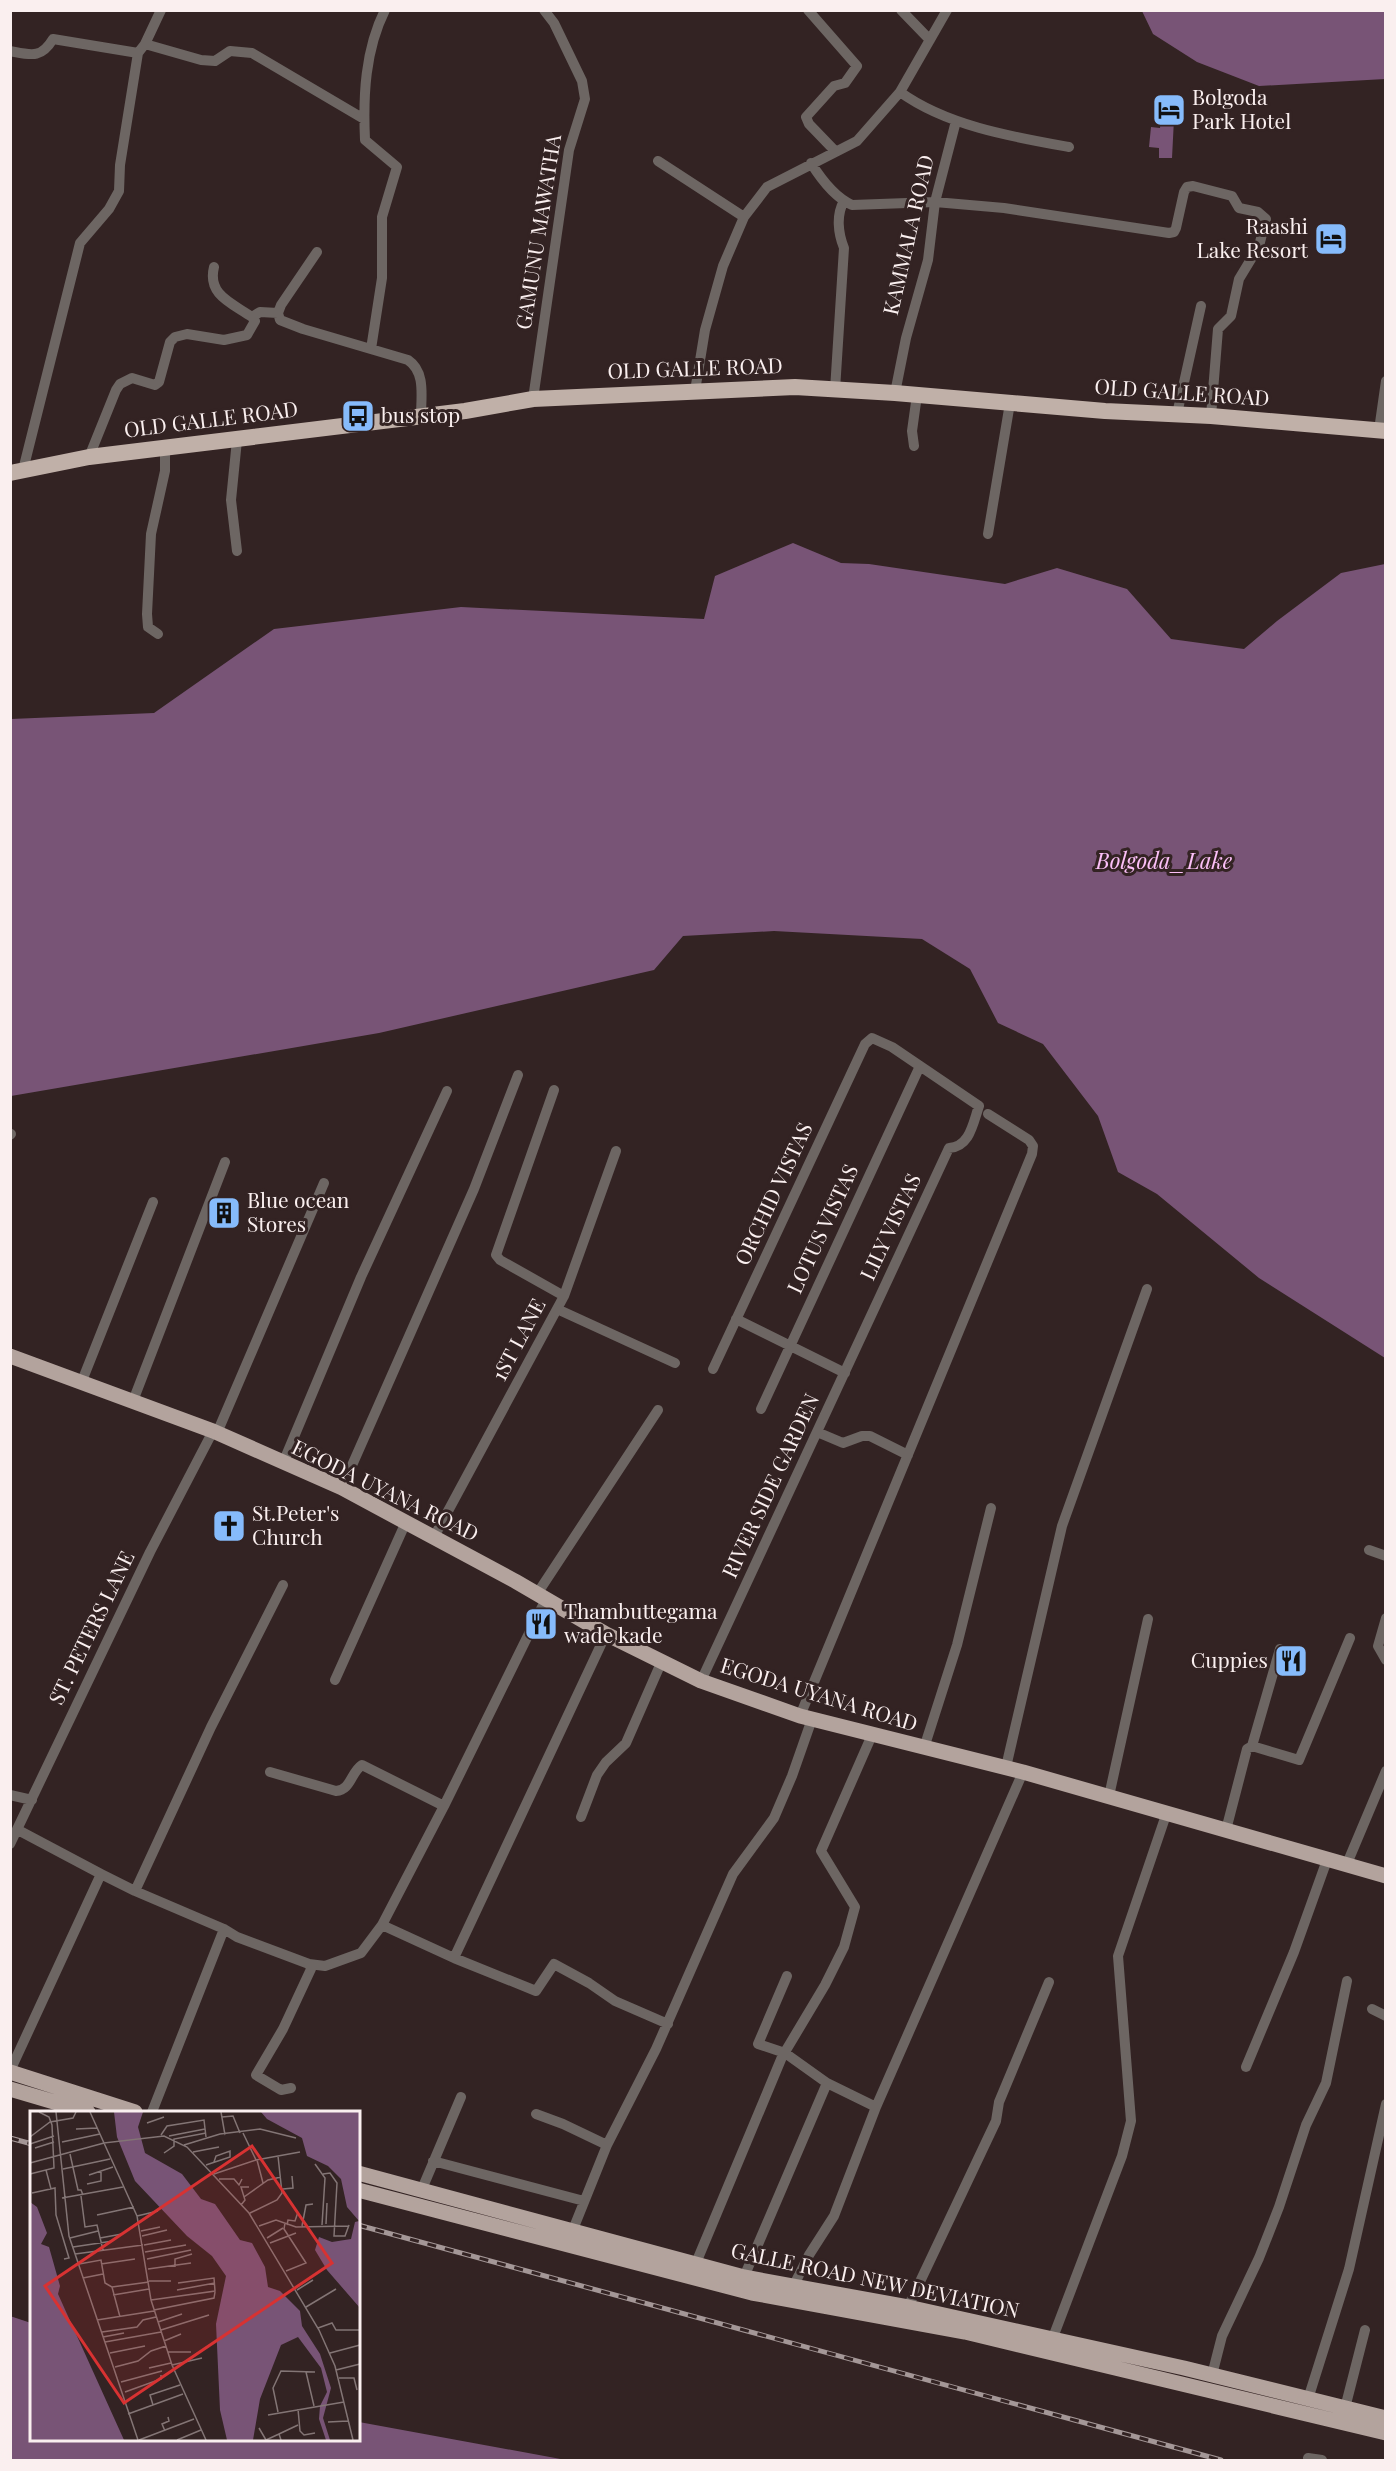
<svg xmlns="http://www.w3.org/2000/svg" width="1396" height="2471" viewBox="0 0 1396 2471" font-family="'Playfair Display',serif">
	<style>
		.water { fill: #785476 }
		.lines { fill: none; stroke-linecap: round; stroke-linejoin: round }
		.minor { stroke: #6d6663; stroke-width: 10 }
		.primary { stroke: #b3a39d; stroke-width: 15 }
		.trunk { stroke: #c0b0a8; stroke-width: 16 }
		.rail-casing { stroke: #a49797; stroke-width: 5 }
		.rail { stroke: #332323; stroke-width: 3; stroke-dasharray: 9; stroke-linecap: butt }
		.labels { text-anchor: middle; stroke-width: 6; stroke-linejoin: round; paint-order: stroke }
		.poi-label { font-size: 21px; fill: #faefef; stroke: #332323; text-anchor: start }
		.street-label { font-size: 21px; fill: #faefef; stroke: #332323 }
		.water-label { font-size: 22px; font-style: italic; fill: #fcc0f8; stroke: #332323 }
		.inset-road { fill: none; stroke: #837575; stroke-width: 1.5 }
		.view { fill: #d83232; fill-opacity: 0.15; stroke: #d83232; stroke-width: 3 }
		.inset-edge { fill: none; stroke: #faefef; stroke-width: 3 }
	</style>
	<rect width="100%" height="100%" fill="#332323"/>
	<!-- water -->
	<path class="water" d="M1142,11H1385V79L1259,86L1197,62L1153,34Z
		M1161,118L1174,119L1172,158H1159V148L1149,147L1151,127L1160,128Z
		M793,543L841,563L869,564L1005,584L1057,568L1127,589L1171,639L1244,649L1277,621L1341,573L1385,564V1358L1259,1278L1157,1194L1118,1172L1098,1116L1043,1044L998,1023L970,969L922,939L774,931L683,936L654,970L379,1033L11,1096V719L154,713L274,629L461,607L704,619L715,576Z
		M10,2316L31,2323L32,2440H358L359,2422L566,2460H11Z"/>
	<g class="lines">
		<!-- minor -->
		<path class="minor" d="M808,10L857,66L845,83L834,86L806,117L809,124L836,152
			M901,10L930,40
			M145,44L201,60L215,61L230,51L252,53L364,119
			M10,51C31,55 41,59 53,39L138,53
			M900,92C947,126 1013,137 1069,147
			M658,161L744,217
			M811,163C821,179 834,197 852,205L935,202L1004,208L1169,233L1174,232L1176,228L1184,192L1187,187L1193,186L1232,196L1239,208L1258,212L1266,219L1259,246L1239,279L1231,316L1218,329L1211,416
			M317,252L281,305L278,313L280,320L303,329L408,360C426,372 421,397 421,416
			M252,317L260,312L278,313
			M371,349L382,278V217L397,167L365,140C363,96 365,50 385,10
			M835,390L844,248C838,233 836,215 844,201
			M695,391L705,330L723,266L744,217L767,187L857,141L900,92L947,10
			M895,393L906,338L928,260L935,202L956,121
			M533,399L569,150L585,99L582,81L554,23L544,10
			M1177,414L1201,306
			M1379,430L1386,381
			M914,446L912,431L917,395
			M89,457L116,390L120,384L132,378L155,385L159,382L170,342L175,337L187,334L224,340L247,335L255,321L252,317C232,303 207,295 214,267
			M23,470L80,243L109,209L119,191L120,165L138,53L145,44L161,10
			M988,534L1010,403
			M237,551L231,500L237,440
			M158,634L148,627L147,614L151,534L165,471V447
			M554,1090L496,1255L500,1260L564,1296
			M10,1135L11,1134
			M557,1309L675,1363
			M736,1319L845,1373
			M82,1381L153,1202
			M133,1401L225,1162
			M761,1409L920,1066
			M817,1432L843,1443L862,1436H870L908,1455
			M217,1433L324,1183
			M283,1463L361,1277L447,1091
			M342,1488L474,1189L518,1075
			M434,1537L564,1296L616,1151
			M1369,1550L1386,1556
			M537,1594L658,1410
			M1386,1618L1378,1646L1386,1660
			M335,1680L406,1522
			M701,1681L949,1148C970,1147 973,1123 979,1106L892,1047L872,1038L865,1044L713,1369
			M800,1716L1032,1154L1033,1146L1029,1140L988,1114
			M1252,1746L1280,1649
			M924,1748L957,1645L991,1508
			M1006,1767L1062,1526L1147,1289
			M270,1772L336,1791C351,1790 351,1772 362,1765L444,1806
			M10,1795L32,1800
			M1109,1796L1148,1619
			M581,1817L597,1775L606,1762L626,1743L661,1663
			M18,1830L101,1874
			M1226,1830L1247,1749L1252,1746L1299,1760L1350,1638
			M10,1844L150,1552L213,1431
			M1346,1866L1386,1771
			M135,1891L211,1727L283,1585
			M382,1925L444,1806L546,1599
			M454,1958L606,1634
			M787,1976L758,2044L785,2053L827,2083L876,2107
			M1372,2009L1386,2016
			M1246,2067L1294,1952L1327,1860
			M10,2071L101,1874L135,1891L224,1929L237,1937L309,1964L325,1966L361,1953L382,1925L454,1958L536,1991L554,1964L589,1983L615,2001L668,2024
			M291,2088L281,2090L256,2075L283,2029L311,1969L309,1964
			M152,2112L224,1929
			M536,2114L563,2124L607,2145
			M433,2161L584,2201
			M422,2189L461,2097
			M570,2237L607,2145L656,2049L733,1874L774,1818L792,1776L812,1719
			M696,2263L782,2057L825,1985L844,1947L855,1907L821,1851L872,1735
			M744,2277L827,2083
			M793,2287L809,2255L834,2216L876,2107L1023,1772
			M908,2307L996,2121L999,2102L1049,1982
			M1052,2340L1122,2156L1131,2121L1118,1956L1167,1812
			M1212,2375L1222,2336L1259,2258L1279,2207L1306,2125L1326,2083L1347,1981
			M1308,2399L1349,2269L1386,2104
			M1345,2408L1365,2330
			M1308,2458L1322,2460"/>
		<!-- primary -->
		<path class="primary" d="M10,1356L213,1431L342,1488L515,1581L606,1634L701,1681L800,1716L1023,1772L1386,1876
			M10,2072L135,2112
			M10,2089L88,2112
			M358,2173L744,2277L908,2307L1184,2368L1386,2418
			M358,2190L752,2293L965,2332L1386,2433"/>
		<!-- trunk -->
		<path class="trunk" d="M10,473L89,457L465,411L533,399L795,387L895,393L1105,411L1211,416L1386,431"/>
		<!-- rail casing -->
		<g class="rail-casing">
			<path id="rail" d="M10,2138L32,2144
				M358,2225L1221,2460"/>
		</g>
		<!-- rail -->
		<use href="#rail" class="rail"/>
	</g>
	<!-- icons -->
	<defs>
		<g id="hotel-square" transform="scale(1.725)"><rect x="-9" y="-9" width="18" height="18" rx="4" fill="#86bbfb" stroke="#332323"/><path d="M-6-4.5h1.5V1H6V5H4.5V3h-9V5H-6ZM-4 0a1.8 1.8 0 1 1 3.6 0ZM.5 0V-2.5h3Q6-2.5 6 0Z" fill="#111"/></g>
		<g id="bus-square" transform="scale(1.725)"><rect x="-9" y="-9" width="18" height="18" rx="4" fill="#86bbfb" stroke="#332323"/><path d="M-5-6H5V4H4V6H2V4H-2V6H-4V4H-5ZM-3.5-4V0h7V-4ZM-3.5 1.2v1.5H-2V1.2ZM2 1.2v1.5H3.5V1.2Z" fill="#111"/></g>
		<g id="building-square" transform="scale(1.725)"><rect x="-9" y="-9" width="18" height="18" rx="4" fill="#86bbfb" stroke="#332323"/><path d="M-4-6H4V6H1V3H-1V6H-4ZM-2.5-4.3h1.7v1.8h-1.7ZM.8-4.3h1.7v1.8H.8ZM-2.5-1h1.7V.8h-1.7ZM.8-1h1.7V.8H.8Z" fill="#111"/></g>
		<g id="church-square" transform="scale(1.725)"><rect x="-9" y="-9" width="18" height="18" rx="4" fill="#86bbfb" stroke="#332323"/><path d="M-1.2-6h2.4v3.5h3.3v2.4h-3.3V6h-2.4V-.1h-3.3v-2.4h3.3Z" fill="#111"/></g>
		<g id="restaurant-square" transform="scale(1.725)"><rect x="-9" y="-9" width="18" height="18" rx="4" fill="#86bbfb" stroke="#332323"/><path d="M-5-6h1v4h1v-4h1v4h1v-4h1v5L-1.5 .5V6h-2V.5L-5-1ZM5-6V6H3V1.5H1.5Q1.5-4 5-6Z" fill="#111"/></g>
	</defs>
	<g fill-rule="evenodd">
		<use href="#hotel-square" x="1169" y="110"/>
		<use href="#hotel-square" x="1331" y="239"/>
		<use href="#bus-square" x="358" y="416"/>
		<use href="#building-square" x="224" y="1213"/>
		<use href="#church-square" x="229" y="1526"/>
		<use href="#restaurant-square" x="541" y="1624"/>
		<use href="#restaurant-square" x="1291" y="1661"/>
	</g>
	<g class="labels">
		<!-- poi labels -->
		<g class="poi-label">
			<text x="1192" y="105">Bolgoda<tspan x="1192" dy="24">Park Hotel</tspan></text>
			<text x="1308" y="234" text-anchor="end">Raashi<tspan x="1308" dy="24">Lake Resort</tspan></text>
			<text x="381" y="423">bus stop</text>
			<text x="247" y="1208">Blue ocean<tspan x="247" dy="24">Stores</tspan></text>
			<text x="252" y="1521">St.Peter's<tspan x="252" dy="24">Church</tspan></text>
			<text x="564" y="1619">Thambuttegama<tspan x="564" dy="24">wade kade</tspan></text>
			<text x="1268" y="1668" text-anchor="end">Cuppies</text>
		</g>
		<!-- street labels -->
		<g class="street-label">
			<text transform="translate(539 232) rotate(-81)" y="7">GAMUNU MAWATHA</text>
			<text transform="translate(909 235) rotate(-77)" y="7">KAMMALA ROAD</text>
			<text transform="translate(695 369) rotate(-2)" y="7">OLD GALLE ROAD</text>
			<text transform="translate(1182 393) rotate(4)" y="7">OLD GALLE ROAD</text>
			<text transform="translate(211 420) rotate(-7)" y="7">OLD GALLE ROAD</text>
			<text transform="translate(774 1194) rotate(-65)" y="7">ORCHID VISTAS</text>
			<text transform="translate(891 1227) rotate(-65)" y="7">LILY VISTAS</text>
			<text transform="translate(823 1229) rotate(-65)" y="7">LOTUS VISTAS</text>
			<text transform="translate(519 1340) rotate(-62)" y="7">1ST LANE</text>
			<text transform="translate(771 1486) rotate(-65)" y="7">RIVER SIDE GARDEN</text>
			<text transform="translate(385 1491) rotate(26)" y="7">EGODA UYANA ROAD</text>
			<text transform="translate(92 1628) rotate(-64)" y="7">ST. PETERS LANE</text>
			<text transform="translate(819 1695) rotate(17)" y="7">EGODA UYANA ROAD</text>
			<text transform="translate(875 2281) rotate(12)" y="7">GALLE ROAD NEW DEVIATION</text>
		</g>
		<!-- water labels -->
		<g class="water-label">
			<text x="1164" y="869">Bolgoda_Lake</text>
		</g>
	</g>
	<!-- overview -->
	<g transform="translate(30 2111)">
		<rect width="330" height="330" fill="#332323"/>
		<path d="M84,1H113L108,16L115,42L152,63L171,88L185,93L210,129L222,132L235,156L238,176L250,180L270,200L272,215L290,243L301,277L293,307L300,329H296L289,308L290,295L297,281L291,257L268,226L251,234L230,288L223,329H197L190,299L186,213L196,165L182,145L157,125L105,70L87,26ZM231,1H330V197L297,159L285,139L289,126L302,131L321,128L325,111L329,110L317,96L311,68L298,55L277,45L272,27L237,8ZM0,91L7,96L17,122L11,133L19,136L30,175L28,183L94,329H0Z" fill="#785476"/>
		<path class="inset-road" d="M26,1L39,125L108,329M60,1L74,32L134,25L157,36L219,102L289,219L305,255L323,329M191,1L195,24M192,6L203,5L210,22M117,12L134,6M46,18L67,17M213,22L226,49M131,24L137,15L174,9L176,26M139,25L175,18M0,26L20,11L43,7L46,1M32,31L70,23M74,32L107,105L121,189L142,254L176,329M0,33L24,25M154,34L190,23L230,18L266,27M5,37L24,31M163,41L189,36M134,42L144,35V28L176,22M40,43L48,79H51L53,84M227,49L233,72M0,52L74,32M285,53L295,67L292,114M176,54L200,46V40L186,45L184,51M33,58L80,48M16,59L21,78M0,63L24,57L22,14L19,6L9,1M184,63L226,49L270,41M293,63L300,62L307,72L304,125H315L319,114M59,64L83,56M189,68H204L209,74L212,68M57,73L71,70V60M253,78L263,77L262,65M2,82L25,77L26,104L39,147L34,148M51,85L55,116L67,114L73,139M214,86L238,69L251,66M32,87L93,76M211,94L215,89L211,76H219M220,102L247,89L252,82L248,45M67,104L104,96M107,105L128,100M255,112L254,118L276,152L256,160M296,113L297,92M257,114L258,109L265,110L268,101M229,115L246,109L266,116L319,115M272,115L276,94L283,93M111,120L130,116M112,125L137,119M40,127L68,120M70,127L92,123M237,127L253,117M240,132L266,122M114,134L141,129M43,136L83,130M115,141L156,134M45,143L113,134M117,148L161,139M49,153L71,149L75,172L82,176L90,206M71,153L105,148M145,156V148L162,143M118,158L161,152M53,167L73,163M119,170H141M82,176L119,171M147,179L185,172M267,179L283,169M83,184L119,178M121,189L185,180L184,167L148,172M276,196L306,178M124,199L184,187L185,181M67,209L124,200M128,211L152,203M288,217L302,212L306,219H330M131,219L179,204M72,221L107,216L113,209L126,206M73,226L94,222M134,230L151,223M75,231L131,221M138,241H161M80,242L115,235M300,242L330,234M142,254L172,247M85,256L108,250L121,240L136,235M119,257L141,252M306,259L330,253M276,261L284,295M309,267H324L327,279M91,271L132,260M95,281L131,268V264M123,294L120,284L150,274M268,298L270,320L274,324L285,322M248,301L243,277L251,260L285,261M98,303L153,283M238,304L314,291M298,311L318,310M229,317L236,329L249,323M135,320L132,313L139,310L138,306M109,329L164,308M147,329L171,319M251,329L249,323L268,314"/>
		<path class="view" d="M222,35L302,152L94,292L15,175Z"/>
		<rect width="330" height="330" class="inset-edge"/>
	</g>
	<!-- border -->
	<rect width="1396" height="2471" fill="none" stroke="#faefef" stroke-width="24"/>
</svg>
